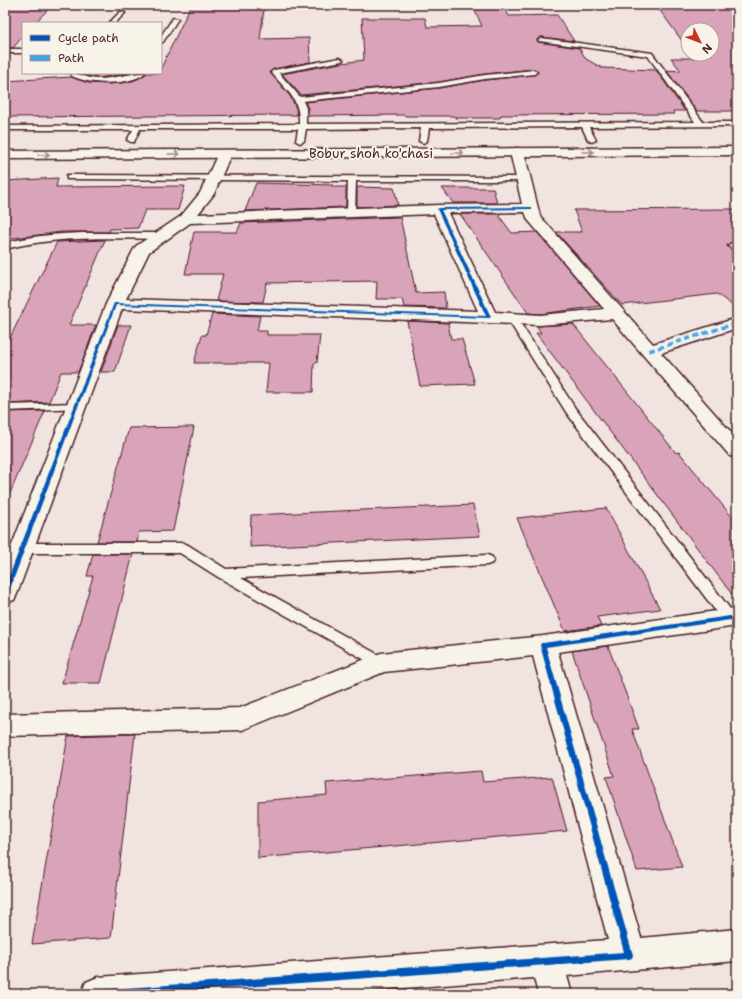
<svg xmlns="http://www.w3.org/2000/svg" width="742" height="999" viewBox="0 0 742 999" font-family="'Shantell Sans',sans-serif">
	<style>
		.green { fill: #9edfa9; stroke: #747f6a }
		.building { fill: #d9a3ba; stroke: #4a1f2b }
		.lines { fill: none; stroke-linecap: round; stroke-linejoin: round }
		.lane-casing { stroke: #4a1f2b; stroke-width: 3 }
		.street-casing { stroke: #4a1f2b; stroke-width: 3 }
		.primary-casing { stroke: #4a1f2b; stroke-width: 3 }
		.lane { fill: #f7f3e8; fill-rule: evenodd }
		.street { fill: #f7f3e8; fill-rule: evenodd }
		.primary { fill: #f7f3e8; fill-rule: evenodd }
		.quiet { stroke: #40a2eb; stroke-width: 3.5; stroke-dasharray: 6 3.5; stroke-linecap: butt }
		.cycleway-casing { stroke: #f7f3e8; stroke-width: 3 }
		.cycleway { fill: #0057b8; fill-rule: evenodd }
		.oneway { stroke: #a0898a }
		.labels { text-anchor: middle; stroke-width: 4; stroke-linejoin: round; paint-order: stroke }
		.far-street-label { font-size: 13px; fill: #4a1f2b; stroke: #f7f3e8 }
	</style>
	<rect width="100%" height="100%" fill="#f1e3df"/>
	<filter id="ink" filterUnits="userSpaceOnUse"><feTurbulence type="fractalNoise" baseFrequency=".025" numOctaves="2"/><feDisplacementMap in="SourceGraphic" scale="8" xChannelSelector="R" yChannelSelector="G"/><feConvolveMatrix kernelMatrix="1 2 1 2 8 2 1 2 1" color-interpolation-filters="sRGB"/></filter>
	<g filter="url(#ink)">
		<!-- green -->
		<path class="green" d="M251,5H587V6H251Z"/>
		<!-- building -->
		<path class="building" d="M5,5H52L35,23H23V36L13,48H5Z
			M191,5H251V9H264L260,39L309,38L310,62L274,69L270,72L290,96L296,108L297,115L5,117V81L71,77L88,83L109,84L130,82L139,78L146,73H161V68Z
			M656,5H737V111H697L666,70L681,71L671,58H694L691,54H712V30H688V49Z
			M474,9H505L509,16L557,15L574,41L541,37L537,40L538,42L579,48L586,59L602,68L656,70L685,111H673L675,114L501,115L500,118H455V116H405L404,115L311,116L308,115V108L305,102L439,88L485,80L534,75L538,72L534,69L485,74L439,82L301,95L282,74L335,64L364,60L362,18H425L427,27L482,26Z
			M90,73H130L98,78L88,76Z
			M58,178L56,187L185,186L178,210H145L138,228L110,229L109,232H62L5,239V181Z
			M256,183L333,185V187H346V207L245,211Z
			M357,187L394,188L398,205L357,207Z
			M442,188H493L497,203H453Z
			M737,209V241L730,243L727,246L732,250H737V309L717,294L622,305L556,232H582L574,210Z
			M460,214H499L500,217L512,233L537,232L600,306L540,314L528,313Z
			M400,217L416,293L444,292L446,308L404,307L402,299H376L377,281L267,283L263,302L216,301L223,274H185L194,232H237L241,223Z
			M105,240L69,325H96L78,372H61L49,402L5,404V348L57,242Z
			M212,314L260,316L257,331H267V335H320L317,363H314L313,392H266L269,363H194L202,335H206Z
			M407,321L448,323L451,339H462L475,384L420,386Z
			M573,324L676,453L679,452L737,523V601L536,333H541L537,326Z
			M118,325H131L115,372H101Z
			M45,411L5,505V412Z
			M194,427L173,531L139,532L137,542H97L129,428Z
			M473,505L480,536L250,547L251,515Z
			M606,508L660,609L597,617L601,626L565,631L517,518Z
			M93,554H133L101,683H62L93,576H87Z
			M608,646L639,729H632L682,867L637,871L606,777L614,776L572,651Z
			M135,734L111,938L32,944L68,736Z
			M481,771L483,782L552,777L567,831L258,858V801L327,795L326,783Z"/>
		<g class="lines">
			<!-- lane casing -->
			<g class="lane-casing">
				<path id="lane" d="M120,12L125,13L115,23H109Z
					M173,18L178,19L163,42L161,43V36Z
					M541,38L652,53L703,122H737V126L589,127L596,140L592,142L588,140L582,127L429,128L427,141L423,143L419,141L421,128L306,129L304,141L300,143L296,141L298,129H140L134,142H131L127,140L133,130H5V126L299,124C300,97 286,91 271,72L274,70L340,58L343,60L342,61L279,73L300,97L439,83L485,75L534,70L537,72L534,74L485,79L439,87L303,101L306,108V124L695,122L648,56L539,41L538,40Z
					M5,49H23V53H5Z
					M71,73C80,73 87,79 98,79C114,79 129,73 145,73C130,86 89,85 72,76Z
					M67,175L524,177L528,179L524,181H356L355,212L351,215L347,212L348,181L70,179H67Z
					M82,233H161L166,236L161,239C108,238 57,236 5,249V243C30,236 56,234 82,233Z
					M737,242V248L733,249L728,246L730,244Z
					M512,315L517,318L575,408L734,614L736,618L734,622L729,623L724,622L566,412L507,318Z
					M77,403L81,404L83,406L81,408L5,411V405Z
					M23,543H183L188,545L226,569L487,555L492,557L494,560L492,563L487,565L241,578L386,659L389,663L386,667L381,669L218,577L180,553H23L18,551L16,548L18,545Z"/>
			</g>
			<!-- street casing -->
			<g class="street-casing">
				<path id="street" d="M517,148L522,149L524,152L540,216L653,344L737,318V328L661,353L737,439V458L730,456L612,319L540,325L122,309L17,594L14,600L5,603V563L106,304L134,249L136,246L181,216L200,193L219,151H229L231,154L214,194L198,214L439,205L522,204L510,152L512,149ZM525,212L528,220L604,309L540,315L495,312L448,213ZM434,214L478,311L126,299L149,252L190,223Z
					M737,608V626L558,652L641,938L737,929V961L567,976L572,994H538L534,978L325,994H81L86,982L98,977L608,940L533,656L384,672L242,730L5,736V714L240,708L381,653L543,636Z"/>
			</g>
			<!-- primary casing -->
			<g class="primary-casing">
				<path id="primary" d="M737,147V155L5,159V151Z"/>
			</g>
			<!-- lane -->
			<use href="#lane" class="lane"/>
			<!-- street -->
			<use href="#street" class="street"/>
			<!-- primary -->
			<use href="#primary" class="primary"/>
			<!-- quiet -->
			<path class="quiet" d="M649,351L737,323"/>
			<!-- cycleway casing -->
			<g class="cycleway-casing">
				<path id="cycleway" d="M532,207V209H531L441,210L491,317L489,318L116,305L8,594L7,595L5,596V587L114,303L486,316L437,209L439,208Z
					M737,615V619L546,647L633,955L632,958L629,959L151,994H94L95,991L98,990L624,952L540,645L541,643H543Z"/>
			</g>
			<!-- cycleway -->
			<use href="#cycleway" class="cycleway"/>
		</g>
		<!-- one-way arrows -->
		<defs><path id="oneway-shaft" d="M-6 0H5M1.5-3L5.5 0L1.5 3" fill="none" stroke-width="1.6" stroke-linecap="round" stroke-linejoin="round"/></defs>
		<g class="oneway">
			<use href="#oneway-shaft" transform="translate(588 152)"/>
			<use href="#oneway-shaft" transform="translate(458 153)"/>
			<use href="#oneway-shaft" transform="translate(174 154)"/>
			<use href="#oneway-shaft" transform="translate(44 155)"/>
		</g>
	</g>
	<g class="labels">
		<!-- far-street labels -->
		<g class="far-street-label">
			<text x="371" y="158">Bobur shoh ko'chasi</text>
		</g>
	</g>
	<!-- margin -->
	<rect width="742" height="999" fill="none" stroke="#f7f3e8" stroke-width="20"/>
	<rect x="10" y="10" width="722" height="979" fill="none" stroke="#4a1f2b" stroke-width="1.5" filter="url(#ink)"/>
	<!-- legend -->
	<rect x="22" y="22" width="140" height="52" fill="#f7f3e8" stroke="#b29e9c"/>
	<rect x="30" y="35" width="20" height="6" fill="#0057b8" stroke="#b29e9c"/>
	<text x="58" y="42" font-size="12" fill="#4a1f2b">Cycle path</text>
	<rect x="30" y="55" width="20" height="6" fill="#40a2eb" stroke="#b29e9c"/>
	<text x="58" y="62" font-size="12" fill="#4a1f2b">Path</text>
	<!-- north arrow -->
	<g transform="translate(700 42) rotate(133)"><circle r="19" fill="#f7f3e8" stroke="#b29e9c"/>
	<path d="M0-3L7 15L0 10L-7 15Z" fill="#c8321e"/>
	<text y="-6" font-size="11" font-weight="bold" text-anchor="middle" fill="#4a1f2b">N</text>
	</g>
</svg>
